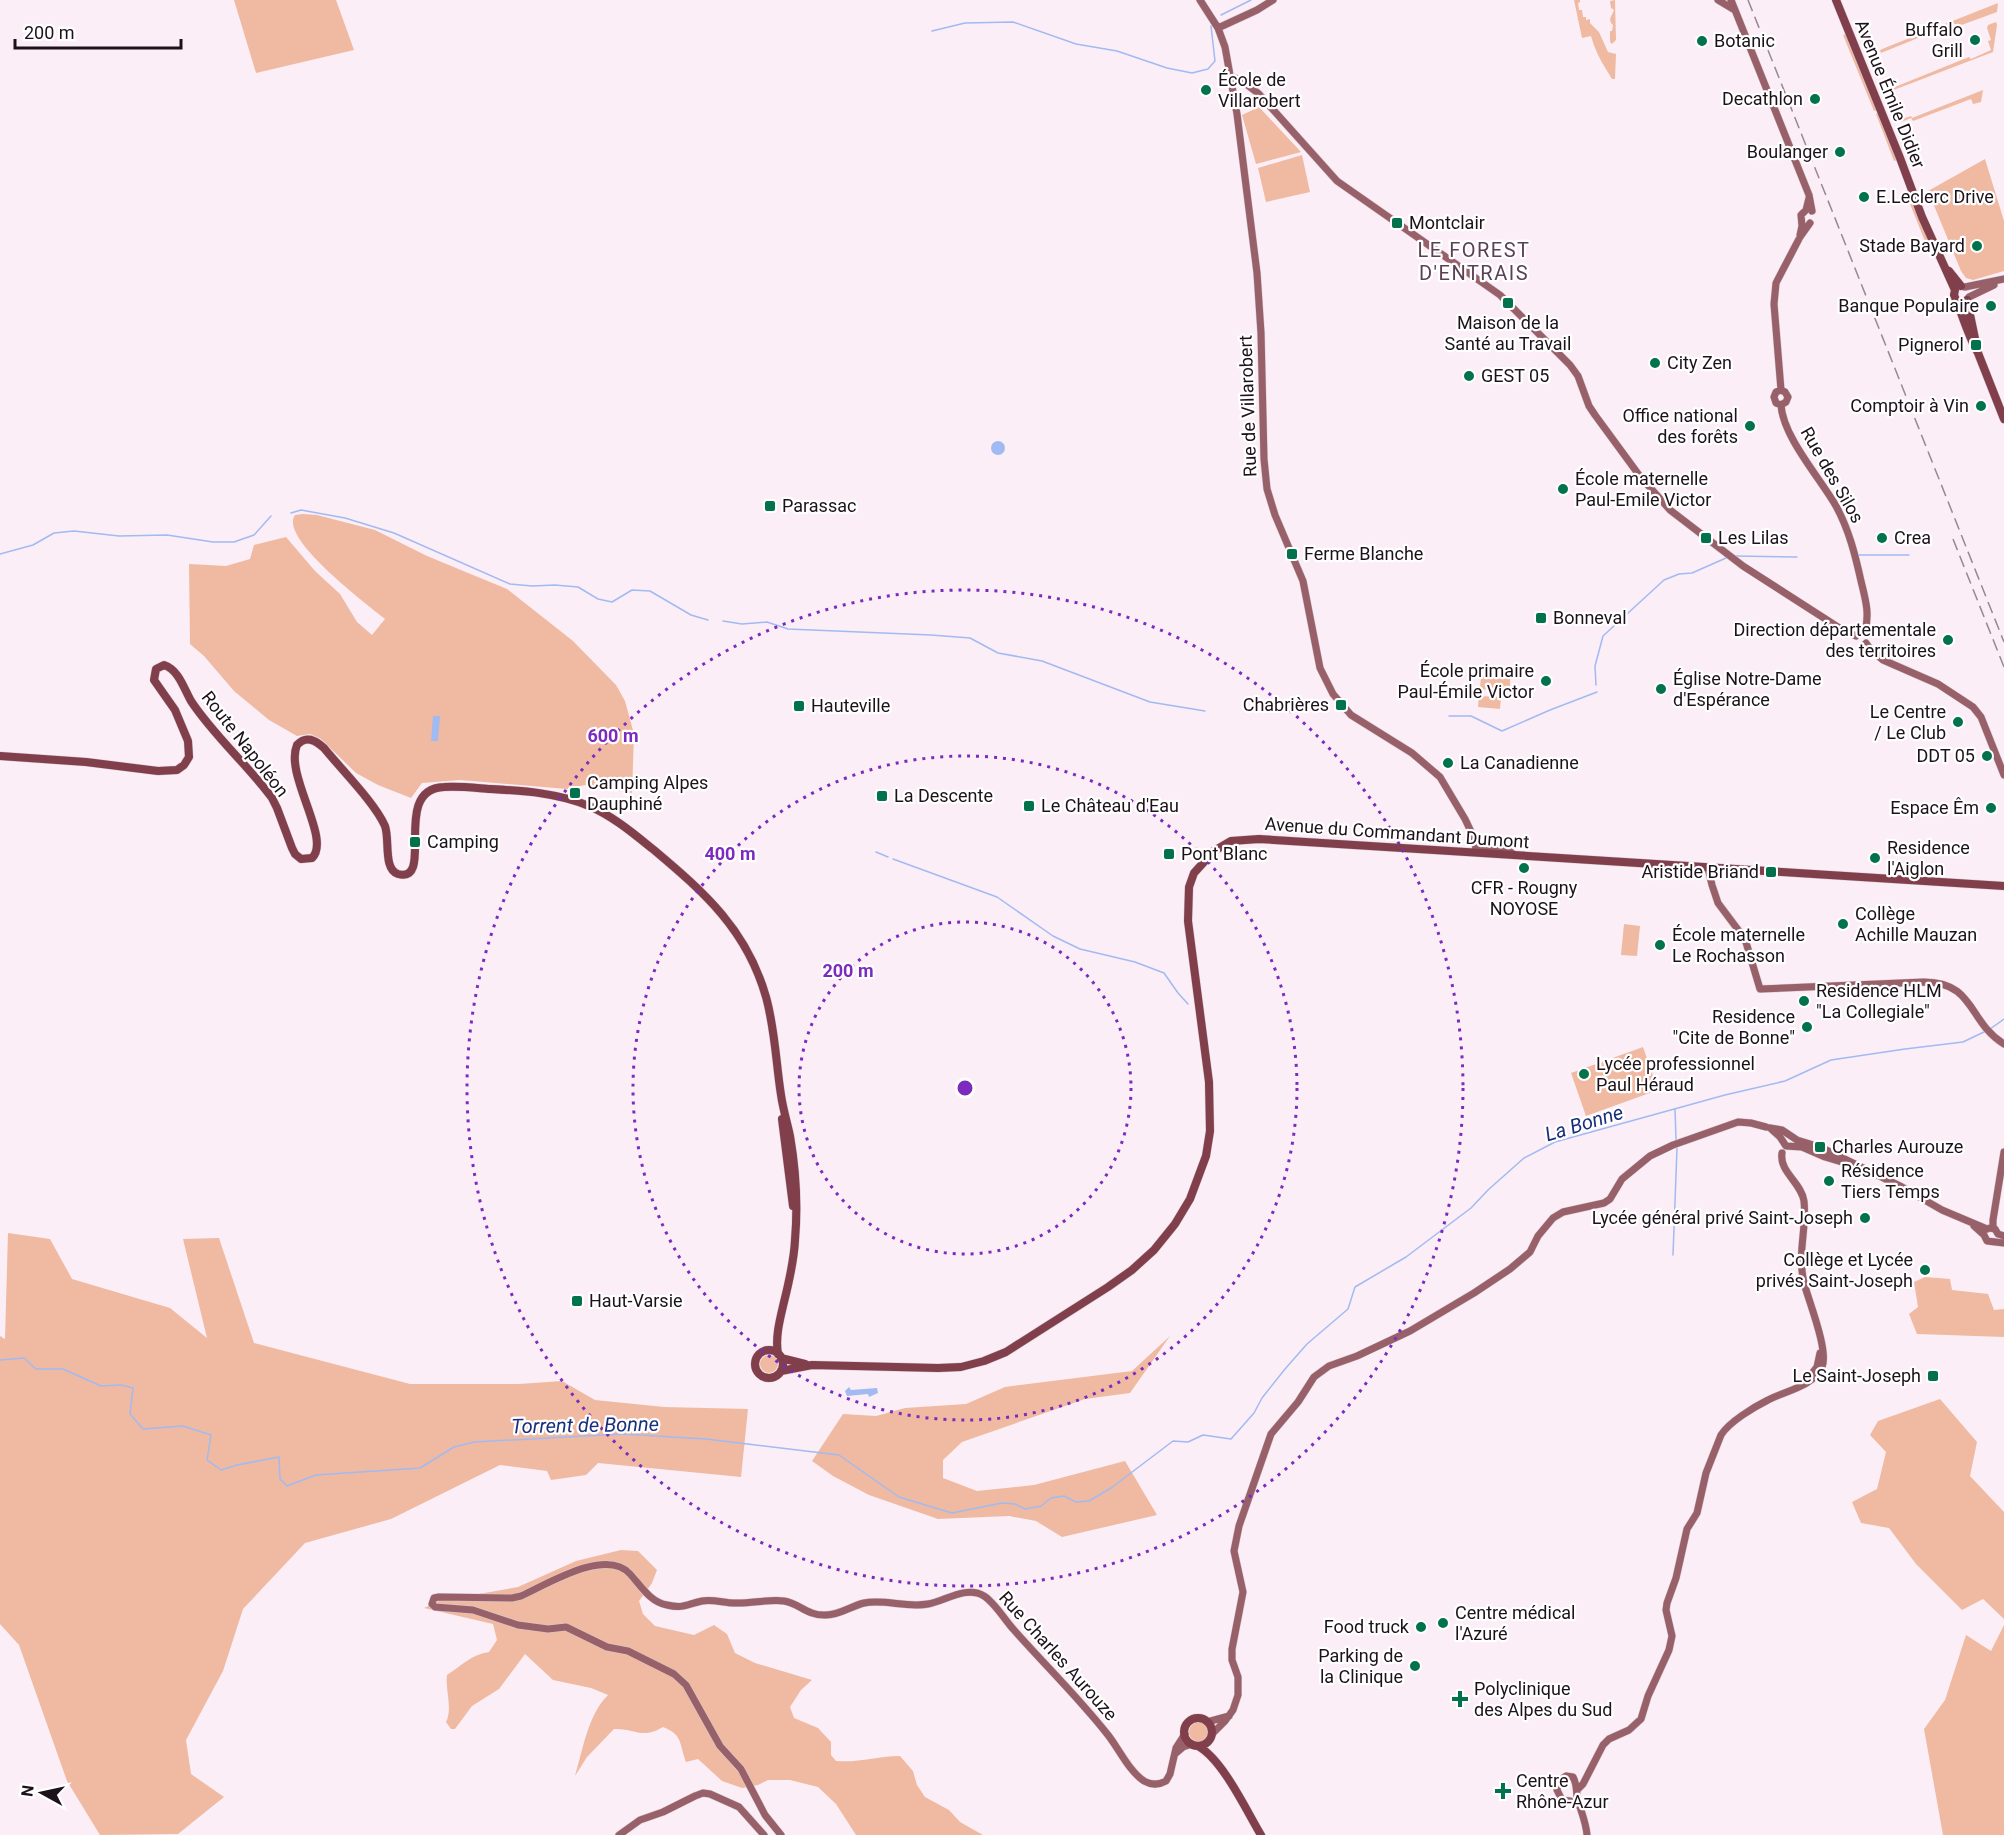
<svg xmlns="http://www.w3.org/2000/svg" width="2004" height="1835" viewBox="0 0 2004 1835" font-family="Roboto,sans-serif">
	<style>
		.green { fill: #efbaa1 }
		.water { fill: #a1baf2 }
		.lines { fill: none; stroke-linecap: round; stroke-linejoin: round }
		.stream { stroke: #a1baf2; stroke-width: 1.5 }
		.secondary-casing { stroke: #d7cbd4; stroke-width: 8 }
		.primary-casing { stroke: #d7cbd4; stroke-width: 9 }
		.secondary { stroke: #986169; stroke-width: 7 }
		.primary { stroke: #803f4a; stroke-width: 8 }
		.rail { stroke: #958992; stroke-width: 1.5; stroke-dasharray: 12 6; stroke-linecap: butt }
		.ring { fill: none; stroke: #7b2cbf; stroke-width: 3; stroke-dasharray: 3 6 }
		.poi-dot { fill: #01724c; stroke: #fff; stroke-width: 2 }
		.labels { text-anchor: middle; stroke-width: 4.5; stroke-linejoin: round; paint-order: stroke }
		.poi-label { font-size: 18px; fill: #1d121a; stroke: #fff; text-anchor: start }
		.street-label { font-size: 18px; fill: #1d121a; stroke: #fff }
		.neighbourhood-label { font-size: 20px; letter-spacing: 1.5px; fill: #5a4154; stroke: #fff }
		.water-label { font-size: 20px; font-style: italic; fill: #172f7d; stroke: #fff }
		.centre { fill: #7b2cbf; stroke: #fff; stroke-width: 3 }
		.ring-label { font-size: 18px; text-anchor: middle; font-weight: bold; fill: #7b2cbf; stroke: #fff; stroke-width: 4.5; stroke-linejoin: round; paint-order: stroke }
	</style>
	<rect width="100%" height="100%" fill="#fbeef7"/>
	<!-- green -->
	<path class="green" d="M234,0H336L354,50L256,73Z
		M1574,0H1580V2L1578,3L1579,10H1582L1583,17H1586V20L1590,19V23L1599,32L1608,52L1616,54L1615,79H1612C1602,62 1597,56 1591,36L1582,38Z
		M1615,0L1616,40L1612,44L1610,42V31H1612L1613,25L1611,23L1610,19L1614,10L1611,8L1610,1Z
		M1998,3L1997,12L1956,27L1954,23L1928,34V37L1924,38L1923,36L1881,53L1880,50L1892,45Z
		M1996,22L1997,25L1993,52L1891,91L1890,89L1969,57L1971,59L1991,50L1988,41L1991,40L1987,28L1988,25Z
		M1846,34L1877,110L1874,111L1843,35Z
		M1983,90L1981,102L1973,104L1971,99L1913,121L1911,118L1901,122L1896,110L1898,108L1902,119L1911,116L1912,118Z
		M1259,107L1301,152L1256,164L1242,115Z
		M1878,113L1897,160L1894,161L1876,114Z
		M1302,155L1310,192L1266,202L1258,168Z
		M1985,159L2004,221V271L1973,280L1966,278L1961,271L1928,191Z
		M1913,203L1932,250L1929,251L1910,204Z
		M303,514L317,515L375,530L427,556L507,589L573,641L616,685L625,701L634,734L632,793L585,785L567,789L460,780L422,783L411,798L378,785L356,773L321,739L310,734L297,736L269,720L234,691L204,656L190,644L189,564L226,566L250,559L254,545L286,537L315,571L340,594L357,622L372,635L385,619C368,605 278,538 295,515Z
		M1481,675L1510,676V691L1480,689Z
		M1479,696L1501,697L1500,709L1478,707Z
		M1624,924L1640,926L1637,956L1621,955Z
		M1643,1047L1658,1090L1586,1116L1571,1073Z
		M8,1233L50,1239L72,1279L170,1308L207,1338L183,1239L219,1238L254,1343L410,1384H519L562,1381L595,1400L664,1407L748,1409L741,1477L598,1463L586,1475L551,1480L547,1471L500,1465L391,1519L305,1543L243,1609L223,1671L186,1740L191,1774L224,1797L178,1834L100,1835L67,1781L19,1645L0,1624V1336L5,1339Z
		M1925,1277L1950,1279L1952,1290L1988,1294L1994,1310L2004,1309V1337L1917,1334L1909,1314L1918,1307L1914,1282Z
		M1170,1336L1130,1393L1085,1399L962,1442L943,1460V1478L977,1491L1034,1485L1125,1461L1157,1515L1062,1537L1036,1521L1009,1516L938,1519L869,1495L833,1476L812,1461L843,1414L876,1416L905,1408L966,1404L1005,1387L1132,1371Z
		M760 1364a9 9 0 1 1 18 0a9 9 0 1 1-18 0Z
		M1940,1399L1977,1442L1970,1476L2004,1512V1619L1983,1599L1962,1610L1916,1564L1889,1528L1861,1523L1852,1502L1877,1489L1886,1452L1870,1435L1878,1421Z
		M621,1550L638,1551L657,1570L652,1583L639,1601L643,1614L655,1626L694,1635L714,1625L727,1634L735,1653L755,1663L812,1680L801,1690L790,1707L794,1718L818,1728L831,1742V1755L836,1761C858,1763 878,1756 900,1756L913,1771L917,1785L925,1797L949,1810L960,1822L983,1835H856L836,1804L818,1787L790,1780H768L758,1785L742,1788L722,1781L698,1759L686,1762C679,1743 683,1735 663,1727C641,1740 635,1728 614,1729L587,1757L575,1776C583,1749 588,1715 608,1695L591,1688L553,1680L525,1654L499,1689L472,1706L455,1729H451L446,1722C453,1708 445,1690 447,1675C461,1666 472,1654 489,1652L497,1640L493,1624L424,1608L439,1601L518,1587L576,1561Z
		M2004,1625V1835H1943L1924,1729L1945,1700L1966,1635L1991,1651Z
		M1189 1732a10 10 0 1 1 20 0a10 10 0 1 1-20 0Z"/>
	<!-- water -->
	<path class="water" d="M991 448a7 7 0 1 1 14 0a7 7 0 1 1-14 0Z
		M433,716H440L438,741H431Z
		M849,1387L851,1390L877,1388L878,1393L869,1397L868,1394L847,1396L845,1391Z"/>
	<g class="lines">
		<!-- stream -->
		<path class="stream" d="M1221,15L1251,0
			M932,31L965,23L1013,22L1076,44L1117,51L1167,68L1192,73L1208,69L1215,61L1211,26
			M291,513L301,510L345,518L394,533L510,584L532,586L555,585L578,587L598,599L612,602L632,590L650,591L691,615L708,620
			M0,554L33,545L54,533L74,531L119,536L167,535L213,542H234L254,535L271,516
			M1859,555H1909
			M1735,556L1797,557
			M723,621L742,624L767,622L788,629L931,635L970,638L998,653L1042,661L1150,702L1205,711
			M1596,685L1595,666L1603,636L1664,580L1679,574L1692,573L1726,558
			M1449,716H1471L1502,731L1550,710L1597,692
			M876,852L888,857
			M893,859L997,897L1053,936L1080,949L1135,962L1164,973L1178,993L1188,1004
			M1990,1029L2004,1019
			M1675,1109L1676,1140
			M1673,1255L1677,1148
			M0,1360L24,1358L36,1369H63L101,1386L121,1385L133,1388L130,1414L143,1429L183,1426L211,1435L207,1460L221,1470L237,1465L279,1457L280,1479L287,1486L316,1475L420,1468L454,1447L474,1442L623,1434L706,1439L839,1455L899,1497L952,1513L1002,1503L1015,1504L1025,1509L1041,1506L1051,1498L1064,1496L1076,1502L1089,1501L1111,1488L1173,1441L1188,1442L1203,1435L1231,1439L1254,1413L1262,1398L1285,1369L1307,1344L1348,1309L1355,1287L1406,1257L1471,1208L1488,1190L1524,1158L1555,1142L1725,1095L1785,1081L1831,1060L1905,1049L1963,1042L1986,1031"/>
		<!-- secondary casing -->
		<g class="secondary-casing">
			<path id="secondary" d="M1200,0L1218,28L1225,47L1237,114L1257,273L1261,333L1264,459L1267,489L1275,515L1303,581L1320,668L1333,694L1351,715L1412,753L1440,777L1465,819L1475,840L1476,852
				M1718,0L1733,9
				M1731,0L1809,195L1812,211
				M1218,28L1257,10L1273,0
				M1232,77L1241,80L1259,94L1337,181L1500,295L1570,365L1578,376L1589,406L1595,415L1639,475L1670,510L1743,566L1841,629L1856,636
				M1800,235L1802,226L1801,215L1806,210L1809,198
				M1965,287L2004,279
				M1969,297L1994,285
				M1781,390L1774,304L1776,283L1800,237L1810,223
				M1781,390L1776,392L1774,397L1776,403L1781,405
				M1781,390L1785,392L1788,397L1786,402L1781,405
				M1781,405C1783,437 1820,478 1836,506C1849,530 1855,554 1861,581C1865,598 1870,613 1865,631
				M1866,643L1871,650L1883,660L1938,684L1973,707L1981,717L2004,775
				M1476,846L1506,848L1514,855
				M1708,868L1712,885L1718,903L1745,939L1760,989L1924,982C1975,982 1968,1022 2004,1044
				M1770,1128L1782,1130L1797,1140L1820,1147L1902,1187L1942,1210L1987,1229
				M1770,1128L1780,1137L1786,1146L1802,1147L1825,1157L1845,1163
				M1974,1226L1984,1235L1987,1241L2004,1243
				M1990,1228L1995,1229L1998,1234L2004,1236
				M1993,1228V1220L2004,1152
				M1810,1376L1817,1367L1820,1353
				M1207,1722L1229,1716
				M1213,1733L1225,1721L1233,1710L1238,1695V1677L1232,1660V1649L1243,1592L1234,1551L1239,1526L1271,1434L1298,1402L1314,1377L1329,1366L1357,1356L1410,1331L1474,1293L1510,1269L1530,1252L1538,1236L1553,1218L1563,1212L1604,1203L1610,1199L1622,1179L1650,1156L1673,1145L1738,1122L1751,1123L1766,1127
				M1176,1753L1183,1747L1192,1744
				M1577,1790L1583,1784L1603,1745L1609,1739L1629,1730L1641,1719L1648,1696L1669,1650L1672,1636L1666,1610L1667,1603L1676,1578L1687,1529L1697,1513L1706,1473L1721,1435C1729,1422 1754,1407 1768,1400C1785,1391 1814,1386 1822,1367C1829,1351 1809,1302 1804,1283C1797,1252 1807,1229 1804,1201C1801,1182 1779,1172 1782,1153
				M1570,1801L1562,1800L1557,1790L1559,1781L1566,1776L1573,1777C1577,1784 1576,1789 1577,1796C1580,1810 1586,1821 1587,1835
				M619,1835L640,1820L663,1812L695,1796L703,1793L710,1794L739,1807L764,1835
				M781,1835L765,1815L741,1769L720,1746L686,1685L674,1674L628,1651L607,1647L566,1627L548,1629L518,1625L473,1610L435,1607L432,1604L434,1598L439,1597L512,1598L521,1596C546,1585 606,1547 630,1574C641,1586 650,1602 667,1605C684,1609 687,1604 702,1601C713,1599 724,1603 734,1603C751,1604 767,1599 784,1601C799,1603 807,1616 826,1615C840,1615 851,1606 864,1603C885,1599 907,1608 928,1604C945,1601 967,1585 984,1596C994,1602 1005,1620 1014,1630C1045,1665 1079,1698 1108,1735C1119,1749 1129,1771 1144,1781C1151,1785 1159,1785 1166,1781L1170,1774L1176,1748L1185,1734"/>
		</g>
		<!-- primary casing -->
		<g class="primary-casing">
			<path id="primary" d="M1836,0L1900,158L1922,217L1955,290L1954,295C1962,313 1967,334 1978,353
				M1949,271L1961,286
				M1967,300L1978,353L2004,419
				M0,756L86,762L158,771L177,770L184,765L189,757L188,741L175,710L154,680L156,669L164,665C179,670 184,689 191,701C214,736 247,764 272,798L277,808L292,848L295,854L301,859L312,858C332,839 284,775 297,745C306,735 315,740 324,748C341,769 375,803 385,826C390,840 383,869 398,874C436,884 390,789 444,787C460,786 476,788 491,789C525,791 558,793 589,806C613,816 634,834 654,850C705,893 747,930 766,997C775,1029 776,1063 781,1095C783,1109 787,1122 790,1136C796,1171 798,1205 795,1240C794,1261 789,1282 784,1302C780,1319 775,1337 778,1354
				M782,1119L793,1206
				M755 1364a14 14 0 1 1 28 0a14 14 0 1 1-28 0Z
				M781,1358L805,1364
				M781,1371L812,1365L938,1368L961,1367L984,1361L1006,1352L1108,1287L1132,1270L1154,1250L1175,1224L1190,1199L1206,1156L1210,1131L1209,1082L1188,921L1189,887L1194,873L1214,851L1231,841L1259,839L2004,886
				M1184 1732a14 14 0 1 1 28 0a14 14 0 1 1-28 0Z
				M1198,1746C1223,1760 1246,1810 1261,1835"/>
		</g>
		<!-- secondary -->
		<use href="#secondary" class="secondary"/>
		<!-- primary -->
		<use href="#primary" class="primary"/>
		<!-- rail -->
		<path class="rail" d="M1748,0L2004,642
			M1953,539L2004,667"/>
	</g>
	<!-- distance rings -->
	<g class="ring">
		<circle cx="965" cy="1088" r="166"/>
		<circle cx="965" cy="1088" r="332"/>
		<circle cx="965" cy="1088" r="498"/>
	</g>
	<!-- markers -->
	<g class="poi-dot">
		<circle cx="1975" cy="40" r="6"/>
		<circle cx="1702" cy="41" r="6"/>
		<circle cx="1206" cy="90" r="6"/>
		<circle cx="1815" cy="99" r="6"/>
		<circle cx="1840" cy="152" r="6"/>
		<circle cx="1864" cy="197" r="6"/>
		<rect x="1391" y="217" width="12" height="12" rx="3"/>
		<circle cx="1977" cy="246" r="6"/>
		<rect x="1502" y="297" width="12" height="12" rx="3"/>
		<circle cx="1991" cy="306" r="6"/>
		<rect x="1970" y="339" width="12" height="12" rx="3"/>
		<circle cx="1655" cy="363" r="6"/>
		<circle cx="1469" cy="376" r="6"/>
		<circle cx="1981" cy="406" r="6"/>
		<circle cx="1750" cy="426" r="6"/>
		<circle cx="1563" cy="489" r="6"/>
		<rect x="764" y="500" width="12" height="12" rx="3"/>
		<rect x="1700" y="532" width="12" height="12" rx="3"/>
		<circle cx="1882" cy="538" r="6"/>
		<rect x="1286" y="548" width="12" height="12" rx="3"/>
		<rect x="1535" y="612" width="12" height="12" rx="3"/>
		<circle cx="1948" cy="640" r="6"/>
		<circle cx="1546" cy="681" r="6"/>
		<circle cx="1661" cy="689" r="6"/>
		<rect x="1335" y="699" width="12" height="12" rx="3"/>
		<rect x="793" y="700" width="12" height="12" rx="3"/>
		<circle cx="1958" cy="722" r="6"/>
		<circle cx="1987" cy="756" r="6"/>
		<circle cx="1448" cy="763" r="6"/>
		<rect x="569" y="787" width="12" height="12" rx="3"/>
		<rect x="876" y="790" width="12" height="12" rx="3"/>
		<rect x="1023" y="800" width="12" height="12" rx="3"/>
		<circle cx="1991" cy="808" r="6"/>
		<rect x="409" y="836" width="12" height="12" rx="3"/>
		<rect x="1163" y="848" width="12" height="12" rx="3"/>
		<circle cx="1875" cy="858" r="6"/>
		<circle cx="1524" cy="868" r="6"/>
		<rect x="1765" y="866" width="12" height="12" rx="3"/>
		<circle cx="1843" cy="924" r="6"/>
		<circle cx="1660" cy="945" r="6"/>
		<circle cx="1804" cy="1001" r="6"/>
		<circle cx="1807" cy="1027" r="6"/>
		<circle cx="1584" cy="1074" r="6"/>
		<rect x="1814" y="1141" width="12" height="12" rx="3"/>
		<circle cx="1829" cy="1181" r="6"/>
		<circle cx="1865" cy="1218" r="6"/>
		<circle cx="1925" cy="1270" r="6"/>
		<rect x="571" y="1295" width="12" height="12" rx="3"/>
		<rect x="1927" y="1370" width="12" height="12" rx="3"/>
		<circle cx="1443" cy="1623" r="6"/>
		<circle cx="1421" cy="1627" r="6"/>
		<circle cx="1415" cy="1666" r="6"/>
		<path d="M1457 1690h6v6h6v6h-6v6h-6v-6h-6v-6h6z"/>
		<path d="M1500 1782h6v6h6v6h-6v6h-6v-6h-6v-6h6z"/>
	</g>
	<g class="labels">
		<!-- poi labels -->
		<g class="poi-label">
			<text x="1963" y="36" text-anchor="end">Buffalo<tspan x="1963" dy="21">Grill</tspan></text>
			<text x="1714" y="47">Botanic</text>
			<text x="1218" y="86">École de<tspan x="1218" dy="21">Villarobert</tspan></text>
			<text x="1803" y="105" text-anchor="end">Decathlon</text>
			<text x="1828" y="158" text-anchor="end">Boulanger</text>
			<text x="1876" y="203">E.Leclerc Drive</text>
			<text x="1409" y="229">Montclair</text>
			<text x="1965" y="252" text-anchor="end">Stade Bayard</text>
			<text x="1979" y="312" text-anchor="end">Banque Populaire</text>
			<text x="1508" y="329" text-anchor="middle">Maison de la<tspan x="1508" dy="21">Santé au Travail</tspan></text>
			<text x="1964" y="351" text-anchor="end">Pignerol</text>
			<text x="1667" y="369">City Zen</text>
			<text x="1481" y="382">GEST 05</text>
			<text x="1969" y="412" text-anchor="end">Comptoir à Vin</text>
			<text x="1738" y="422" text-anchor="end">Office national<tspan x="1738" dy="21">des forêts</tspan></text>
			<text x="1575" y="485">École maternelle<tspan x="1575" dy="21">Paul-Emile Victor</tspan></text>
			<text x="782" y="512">Parassac</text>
			<text x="1718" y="544">Les Lilas</text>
			<text x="1894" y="544">Crea</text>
			<text x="1304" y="560">Ferme Blanche</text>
			<text x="1553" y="624">Bonneval</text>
			<text x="1936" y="636" text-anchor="end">Direction départementale<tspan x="1936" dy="21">des territoires</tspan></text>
			<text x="1534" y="677" text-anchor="end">École primaire<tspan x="1534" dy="21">Paul-Émile Victor</tspan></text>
			<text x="1673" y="685">Église Notre-Dame<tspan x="1673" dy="21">d'Espérance</tspan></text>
			<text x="1329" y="711" text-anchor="end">Chabrières</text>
			<text x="811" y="712">Hauteville</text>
			<text x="1946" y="718" text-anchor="end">Le Centre<tspan x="1946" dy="21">/ Le Club</tspan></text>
			<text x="1975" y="762" text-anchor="end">DDT 05</text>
			<text x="1460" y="769">La Canadienne</text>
			<text x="587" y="789">Camping Alpes<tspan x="587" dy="21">Dauphiné</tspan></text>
			<text x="894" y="802">La Descente</text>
			<text x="1041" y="812">Le Château d'Eau</text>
			<text x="1979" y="814" text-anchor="end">Espace Êm</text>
			<text x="427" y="848">Camping</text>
			<text x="1887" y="854">Residence<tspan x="1887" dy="21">l'Aiglon</tspan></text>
			<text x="1181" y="860">Pont Blanc</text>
			<text x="1759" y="878" text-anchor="end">Aristide Briand</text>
			<text x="1524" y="894" text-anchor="middle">CFR - Rougny<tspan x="1524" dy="21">NOYOSE</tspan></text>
			<text x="1855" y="920">Collège<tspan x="1855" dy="21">Achille Mauzan</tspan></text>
			<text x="1672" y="941">École maternelle<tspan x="1672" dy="21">Le Rochasson</tspan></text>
			<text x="1816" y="997">Residence HLM<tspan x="1816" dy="21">"La Collegiale"</tspan></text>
			<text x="1795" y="1023" text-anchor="end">Residence<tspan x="1795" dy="21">"Cite de Bonne"</tspan></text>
			<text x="1596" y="1070">Lycée professionnel<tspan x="1596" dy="21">Paul Héraud</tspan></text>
			<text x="1832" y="1153">Charles Aurouze</text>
			<text x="1841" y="1177">Résidence<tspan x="1841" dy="21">Tiers Temps</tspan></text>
			<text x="1853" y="1224" text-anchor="end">Lycée général privé Saint-Joseph</text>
			<text x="1913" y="1266" text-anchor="end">Collège et Lycée<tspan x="1913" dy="21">privés Saint-Joseph</tspan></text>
			<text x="589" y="1307">Haut-Varsie</text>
			<text x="1921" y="1382" text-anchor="end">Le Saint-Joseph</text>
			<text x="1455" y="1619">Centre médical<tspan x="1455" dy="21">l'Azuré</tspan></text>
			<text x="1409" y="1633" text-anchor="end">Food truck</text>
			<text x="1403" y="1662" text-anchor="end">Parking de<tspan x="1403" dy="21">la Clinique</tspan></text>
			<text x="1474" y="1695">Polyclinique<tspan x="1474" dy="21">des Alpes du Sud</tspan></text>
			<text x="1516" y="1787">Centre<tspan x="1516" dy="21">Rhône-Azur</tspan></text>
		</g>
		<!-- street labels -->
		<g class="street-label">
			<text transform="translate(1890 94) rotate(68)" y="6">Avenue Émile Didier</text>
			<text transform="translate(1248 406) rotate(-92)" y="6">Rue de Villarobert</text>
			<text transform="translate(1832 475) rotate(60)" y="6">Rue des Silos</text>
			<text transform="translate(245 744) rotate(52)" y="6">Route Napoléon</text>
			<text transform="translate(1397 833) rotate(4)" y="6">Avenue du Commandant Dumont</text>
			<text transform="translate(1058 1656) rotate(48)" y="6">Rue Charles Aurouze</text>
		</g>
		<!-- neighbourhood labels -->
		<g class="neighbourhood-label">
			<text x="1474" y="257">LE FOREST<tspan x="1474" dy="23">D'ENTRAIS</tspan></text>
		</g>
		<!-- water labels -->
		<g class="water-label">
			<text transform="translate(1584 1123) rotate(-17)" y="7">La Bonne</text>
			<text transform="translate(585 1425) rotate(-1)" y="7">Torrent de Bonne</text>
		</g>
	</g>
	<circle cx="965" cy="1088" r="9" class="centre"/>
	<g class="ring-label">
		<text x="613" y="742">600 m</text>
		<text x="730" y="860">400 m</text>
		<text x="848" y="977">200 m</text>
	</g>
	<!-- north arrow -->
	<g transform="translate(42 1793) rotate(278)" stroke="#ffffff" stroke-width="4.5" paint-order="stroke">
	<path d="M0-4.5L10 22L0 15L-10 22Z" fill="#1d121a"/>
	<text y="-9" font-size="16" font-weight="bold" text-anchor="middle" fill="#1d121a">N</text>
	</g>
	<!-- scale -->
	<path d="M15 39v9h166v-9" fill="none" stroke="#1d121a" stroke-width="3"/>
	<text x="24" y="39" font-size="18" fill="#1d121a" stroke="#ffffff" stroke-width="4.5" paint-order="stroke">200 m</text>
</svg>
